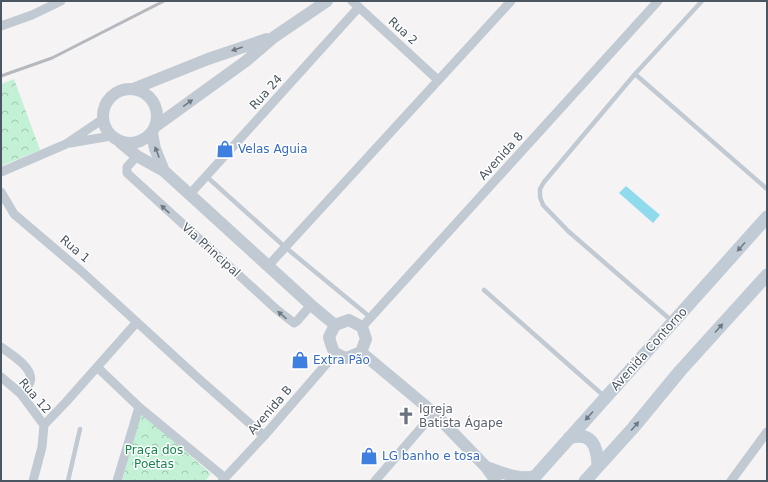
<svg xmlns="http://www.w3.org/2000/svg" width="768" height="482" viewBox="0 0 768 482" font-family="'DejaVu Sans',sans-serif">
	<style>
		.forest { fill: url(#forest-crowns) }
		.water { fill: #90daee }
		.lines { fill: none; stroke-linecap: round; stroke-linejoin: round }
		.service { stroke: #c1cad2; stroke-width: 4.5 }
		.minor { stroke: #c1cad2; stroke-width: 9 }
		.tertiary { stroke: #c1cad2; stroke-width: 12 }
		.secondary { stroke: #c1cbd6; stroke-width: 13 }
		.rail { stroke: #b5b8bd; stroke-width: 3 }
		.oneway { fill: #6e7983 }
		.oneway2 { fill: #6e7984 }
		.labels { text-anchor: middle; stroke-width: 3; stroke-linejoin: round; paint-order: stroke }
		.street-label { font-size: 12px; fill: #4a5661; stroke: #fff }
		.shop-label { font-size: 12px; fill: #366cbe; stroke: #fff; text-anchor: start }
		.worship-label { font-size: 12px; fill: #5b616d; stroke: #fff; text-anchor: start }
		.park-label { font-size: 12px; fill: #17864f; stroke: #fff }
	</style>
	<defs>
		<pattern id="forest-crowns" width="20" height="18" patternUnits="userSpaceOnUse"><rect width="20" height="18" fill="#c3f1d5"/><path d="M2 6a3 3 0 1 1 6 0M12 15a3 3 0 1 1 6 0" fill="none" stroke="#a0c6b0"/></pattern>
	</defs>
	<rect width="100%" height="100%" fill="#f5f3f3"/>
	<!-- forest -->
	<path class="forest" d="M14,79L40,150L1,166V84Z
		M141,413L211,474L205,481H122Z"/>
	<!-- water -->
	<path class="water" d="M626,186L660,215L653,223L619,193Z"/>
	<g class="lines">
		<!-- service -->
		<path class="service" d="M635,74L767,189
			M206,176L285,247L370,317
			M484,290L604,396
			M672,321L568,231L543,205L540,197V189L544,182L635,74L702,1
			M68,481L80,429"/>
		<!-- minor -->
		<path class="minor" d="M352,1L438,80
			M1,26L32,15L61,1
			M70,143L111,136
			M137,156L127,167V173L276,309L294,323L297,321L311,305
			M1,172L66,144L103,119
			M1,192L14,214L81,271L199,379L264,436
			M190,194L359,7
			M268,266L511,1
			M362,327L658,1
			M1,347C10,354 35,368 30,382C29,387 24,390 21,394
			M97,367L139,407L225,478
			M1,377L21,394L44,425L42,447L33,481
			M44,425L66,402L137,322
			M117,481L139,407
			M222,481L264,436L335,354
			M375,481L434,413
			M731,481L767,432"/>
		<!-- tertiary -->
		<path class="tertiary" d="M103 116a27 27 0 1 1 54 0a27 27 0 1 1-54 0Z
			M133,89L208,59L267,39
			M156,126L246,61L274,37L327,1
			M152,133L155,149L164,171
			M120,142L137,156L164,171L311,305L335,325
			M349,320L362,327L366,339L361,352L346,358C332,353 333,351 329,337L335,325Z
			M361,352L434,413L486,467L496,481
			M486,467C504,473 517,480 536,476"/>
		<!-- secondary -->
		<path class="secondary" d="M569,438C592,431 597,446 598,465
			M531,481L767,217
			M585,481L633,428L680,371L767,275"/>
		<!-- rail -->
		<path class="rail" d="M1,76L52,58L164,1"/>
	</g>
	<!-- one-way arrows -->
	<defs><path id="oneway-solid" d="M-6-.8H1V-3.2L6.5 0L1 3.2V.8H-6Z"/></defs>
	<g class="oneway">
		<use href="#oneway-solid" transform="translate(237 49) rotate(161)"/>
		<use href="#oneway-solid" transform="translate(188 103) rotate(-36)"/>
		<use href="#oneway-solid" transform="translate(157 152) rotate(-111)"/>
		<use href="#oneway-solid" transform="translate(165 209) rotate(-137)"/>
		<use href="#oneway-solid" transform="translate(282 315) rotate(-139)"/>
	</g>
	<g class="oneway2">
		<use href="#oneway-solid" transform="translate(741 247) rotate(132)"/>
		<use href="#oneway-solid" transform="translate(719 328) rotate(-48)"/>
		<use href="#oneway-solid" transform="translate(589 416) rotate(132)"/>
		<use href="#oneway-solid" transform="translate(635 426) rotate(-49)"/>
	</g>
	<!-- icons -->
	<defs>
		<g id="shop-bare" transform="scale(1.38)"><path d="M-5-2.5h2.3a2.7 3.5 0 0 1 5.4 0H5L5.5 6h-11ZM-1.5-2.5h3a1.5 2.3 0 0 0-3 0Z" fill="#3f7fe0" stroke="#fff" stroke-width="2.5" paint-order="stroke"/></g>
		<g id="church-bare" transform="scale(1.38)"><path d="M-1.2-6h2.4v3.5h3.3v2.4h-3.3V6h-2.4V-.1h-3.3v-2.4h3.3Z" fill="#6b7280" stroke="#fff" stroke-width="2.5" paint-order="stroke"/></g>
	</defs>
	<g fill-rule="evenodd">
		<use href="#shop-bare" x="225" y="149"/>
		<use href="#shop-bare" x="300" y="360"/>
		<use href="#church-bare" x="406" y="416"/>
		<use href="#shop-bare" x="369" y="456"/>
	</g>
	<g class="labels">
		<!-- street labels -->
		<g class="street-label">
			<text transform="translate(403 31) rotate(42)" y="4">Rua 2</text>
			<text transform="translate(266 92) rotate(-48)" y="4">Rua 24</text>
			<text transform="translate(501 156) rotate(-48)" y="4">Avenida 8</text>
			<text transform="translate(75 249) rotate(40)" y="4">Rua 1</text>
			<text transform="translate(211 250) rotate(42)" y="4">Via Principal</text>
			<text transform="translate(649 349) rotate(-48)" y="4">Avenida Contorno</text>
			<text transform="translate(35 396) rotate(49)" y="4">Rua 12</text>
			<text transform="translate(270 410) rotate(-49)" y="4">Avenida B</text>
		</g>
		<!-- shop labels -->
		<g class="shop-label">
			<text x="238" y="153">Velas Aguia</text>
			<text x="313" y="364">Extra Pão</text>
			<text x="382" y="460">LG banho e tosa</text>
		</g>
		<!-- worship labels -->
		<g class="worship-label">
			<text x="419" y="413">Igreja<tspan x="419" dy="14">Batista Ágape</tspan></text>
		</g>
		<!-- park labels -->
		<g class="park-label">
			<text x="154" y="454">Praça dos<tspan x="154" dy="14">Poetas</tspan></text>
		</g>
	</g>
	<!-- border -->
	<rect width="768" height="482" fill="none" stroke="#4a5661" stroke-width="4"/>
</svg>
